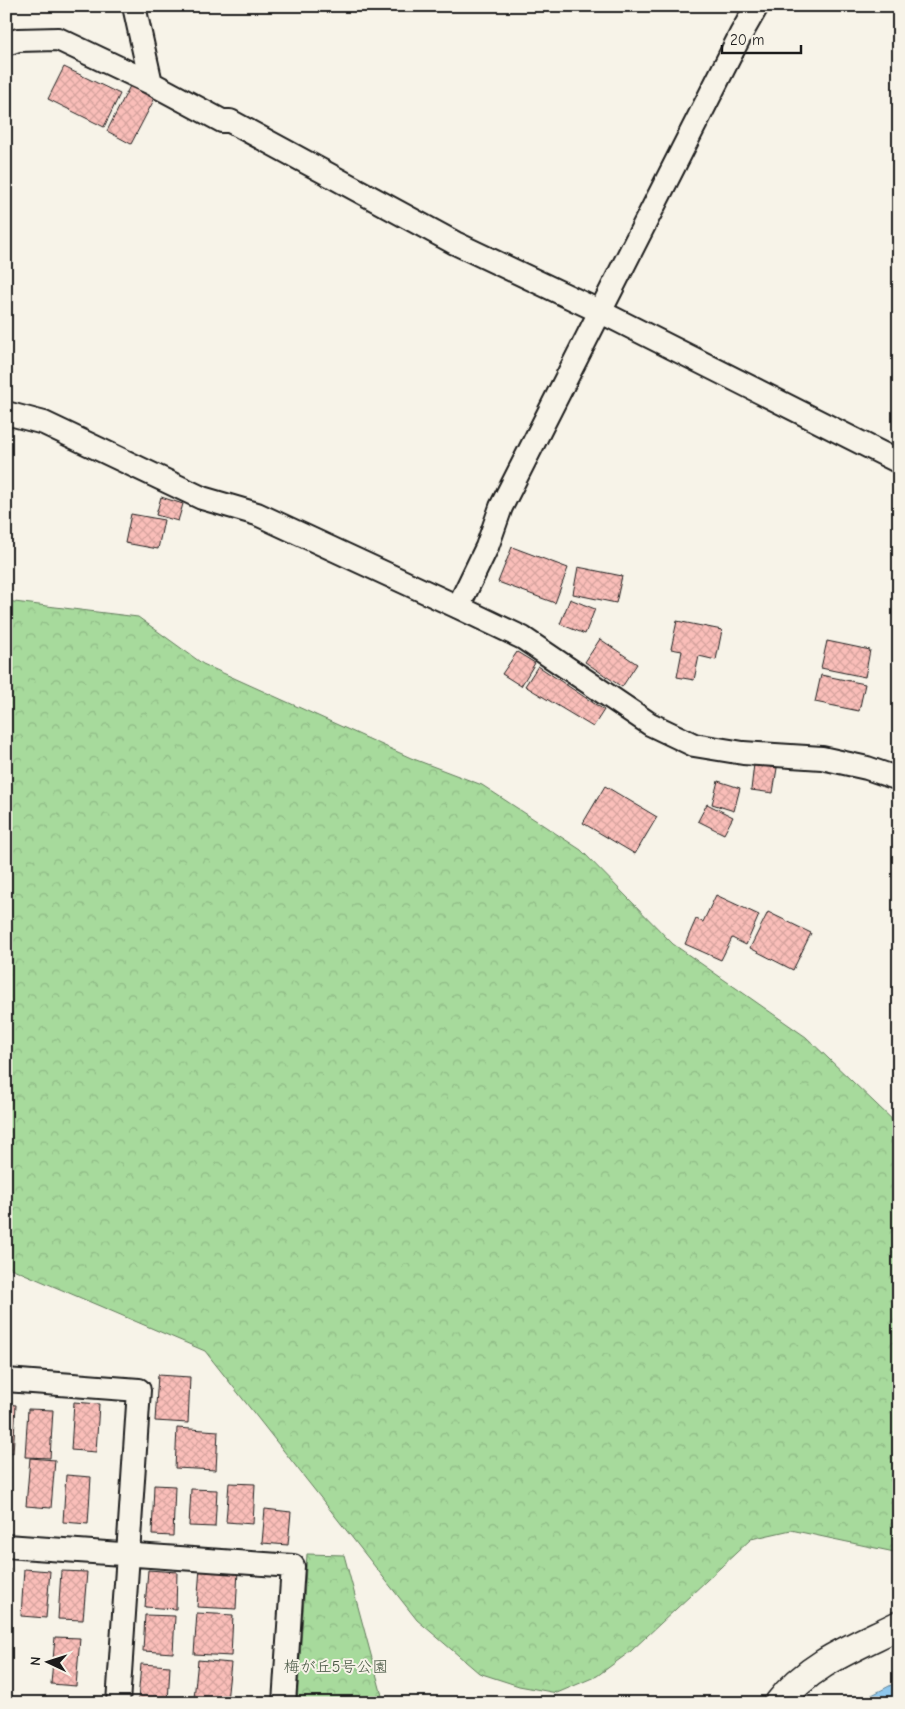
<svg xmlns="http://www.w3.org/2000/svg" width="905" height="1709" viewBox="0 0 905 1709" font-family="'Comic Neue','Klee One',sans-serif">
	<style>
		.forest { fill: url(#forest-crowns); stroke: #627b5c }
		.water { fill: url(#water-ripples); stroke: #608399 }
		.building { fill: url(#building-cross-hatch); stroke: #1c1c1c }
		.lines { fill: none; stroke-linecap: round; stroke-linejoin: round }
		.street-casing { stroke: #1c1c1c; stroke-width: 26 }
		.secondary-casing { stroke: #1c1c1c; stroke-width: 31 }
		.street { stroke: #f7f3e8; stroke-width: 22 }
		.secondary { stroke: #f7f3e8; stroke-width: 28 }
		.labels { text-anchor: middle; stroke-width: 4; stroke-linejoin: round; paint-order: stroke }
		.park-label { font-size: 16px; fill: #465542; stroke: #f7f3e8 }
	</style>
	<defs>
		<pattern id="forest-crowns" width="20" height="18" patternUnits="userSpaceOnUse" patternTransform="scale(1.25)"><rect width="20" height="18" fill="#a7da9c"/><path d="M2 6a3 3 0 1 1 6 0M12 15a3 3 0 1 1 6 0" fill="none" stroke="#8fba86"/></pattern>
		<pattern id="water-ripples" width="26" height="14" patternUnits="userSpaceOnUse" patternTransform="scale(1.25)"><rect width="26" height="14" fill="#8ec7ed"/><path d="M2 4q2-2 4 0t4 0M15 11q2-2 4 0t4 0" fill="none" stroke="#7aaacb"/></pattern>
		<pattern id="building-cross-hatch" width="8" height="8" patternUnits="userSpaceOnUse" patternTransform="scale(1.25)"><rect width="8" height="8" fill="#fabeb9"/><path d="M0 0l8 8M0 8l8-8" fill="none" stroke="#d6a39e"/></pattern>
	</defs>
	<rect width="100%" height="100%" fill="#f7f3e8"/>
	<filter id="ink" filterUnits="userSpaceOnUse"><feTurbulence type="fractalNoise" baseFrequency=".02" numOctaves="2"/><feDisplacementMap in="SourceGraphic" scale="10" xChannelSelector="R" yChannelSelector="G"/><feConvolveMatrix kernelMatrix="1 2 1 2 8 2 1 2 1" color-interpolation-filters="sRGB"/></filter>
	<g filter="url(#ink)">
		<!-- forest -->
		<path class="forest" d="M6,601L138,617L203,664L411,758L482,785L581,850L673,944L806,1037L899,1126V1553L791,1530L751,1539L631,1651L597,1676L557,1693L519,1686L479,1673L417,1620L205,1351L6,1266Z
			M307,1554L344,1555L384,1703H297Z"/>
		<!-- water -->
		<path class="water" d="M899,1681V1703H863L868,1697Z"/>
		<!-- building -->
		<path class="building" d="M64,67L120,94L104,127L48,99Z
			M131,84L156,96L131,144L107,131Z
			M161,497L183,504L178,521L156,515Z
			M131,514L164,520L158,549L125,543Z
			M512,547L568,568L555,603L498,582Z
			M578,567L622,576L616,603L573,594Z
			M570,599L595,609L585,634L560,624Z
			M677,621L722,630L716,660L699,656L694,680L677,677L682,651L671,649Z
			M600,639L637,664L622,687L585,662Z
			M827,641L870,650L865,677L821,668Z
			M517,652L535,663L521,686L502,674Z
			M538,666L604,710L593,727L525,686Z
			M821,675L865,684L859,711L815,702Z
			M754,764L777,768L773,793L751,790Z
			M718,781L740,788L734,811L712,804Z
			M605,786L657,817L635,854L583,823Z
			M707,804L733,817L724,834L698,821Z
			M716,895L759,915L746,945L732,938L721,960L685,944L696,919L703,922Z
			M768,912L811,933L793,970L750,948Z
			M158,1375L190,1377L188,1423L155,1421Z
			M74,1402L99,1404L96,1452L71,1450Z
			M6,1404L16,1405L13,1453L6,1452Z
			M28,1409L53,1410L50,1458L25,1457Z
			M177,1428L218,1431L216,1470L175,1468Z
			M30,1458L55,1460L51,1508L26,1506Z
			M6,1467H10L7,1515H6Z
			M66,1475L91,1477L88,1524L63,1522Z
			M229,1483L255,1484L253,1524L226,1522Z
			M154,1485L175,1486L173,1536L152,1535Z
			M191,1489L217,1490L215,1527L189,1526Z
			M265,1509L291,1512L288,1545L262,1543Z
			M200,1568L238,1570L236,1609L197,1607Z
			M6,1569H10L7,1617H6Z
			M24,1569L50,1571L46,1618L21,1616Z
			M148,1570L177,1572L176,1609L145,1607Z
			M61,1571L87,1572L83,1620L58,1619Z
			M197,1613L233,1615L231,1656L194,1654Z
			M145,1615L175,1616L173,1653L143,1651Z
			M55,1637L80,1638L76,1686L51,1684Z
			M198,1660L231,1663L227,1701L194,1698Z
			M141,1664L170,1666L168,1703L138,1701Z"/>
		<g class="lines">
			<!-- street casing -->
			<g class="street-casing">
				<path id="street" d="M134,6L151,83
					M6,44L18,40L58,39L151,83L222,121H230L455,243L599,311L899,462
					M6,413L44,423L202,498L257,514L458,607L523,638L650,724L694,745L743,753L822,758L867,768L899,779
					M458,607L487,547L501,507L741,34L757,6
					M6,1380L139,1390L118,1703
					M6,1546L293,1566L284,1703"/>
			</g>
			<!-- secondary casing -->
			<g class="secondary-casing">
				<path id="secondary" d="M779,1703C810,1663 855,1647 899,1625"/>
			</g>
			<!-- street -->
			<use href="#street" class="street"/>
			<!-- secondary -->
			<use href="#secondary" class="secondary"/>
		</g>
	</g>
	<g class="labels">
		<!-- park labels -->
		<g class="park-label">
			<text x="336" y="1672">梅が丘5号公園</text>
		</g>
	</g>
	<!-- margin -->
	<rect width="905" height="1709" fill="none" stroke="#f7f3e8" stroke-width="25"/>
	<rect x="12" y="12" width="880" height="1684" fill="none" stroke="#1c1c1c" stroke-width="2" filter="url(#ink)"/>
	<!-- north arrow -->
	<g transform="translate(48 1662) rotate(274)" stroke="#f7f3e8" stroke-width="4" paint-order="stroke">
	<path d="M0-4L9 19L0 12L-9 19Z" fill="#1c1c1c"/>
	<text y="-8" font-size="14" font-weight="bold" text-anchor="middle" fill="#1c1c1c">N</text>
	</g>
	<!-- scale -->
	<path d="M722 45v8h79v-8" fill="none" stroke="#1c1c1c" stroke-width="2.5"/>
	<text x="730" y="45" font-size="15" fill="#1c1c1c" stroke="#f7f3e8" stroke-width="4" paint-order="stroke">20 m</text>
</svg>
